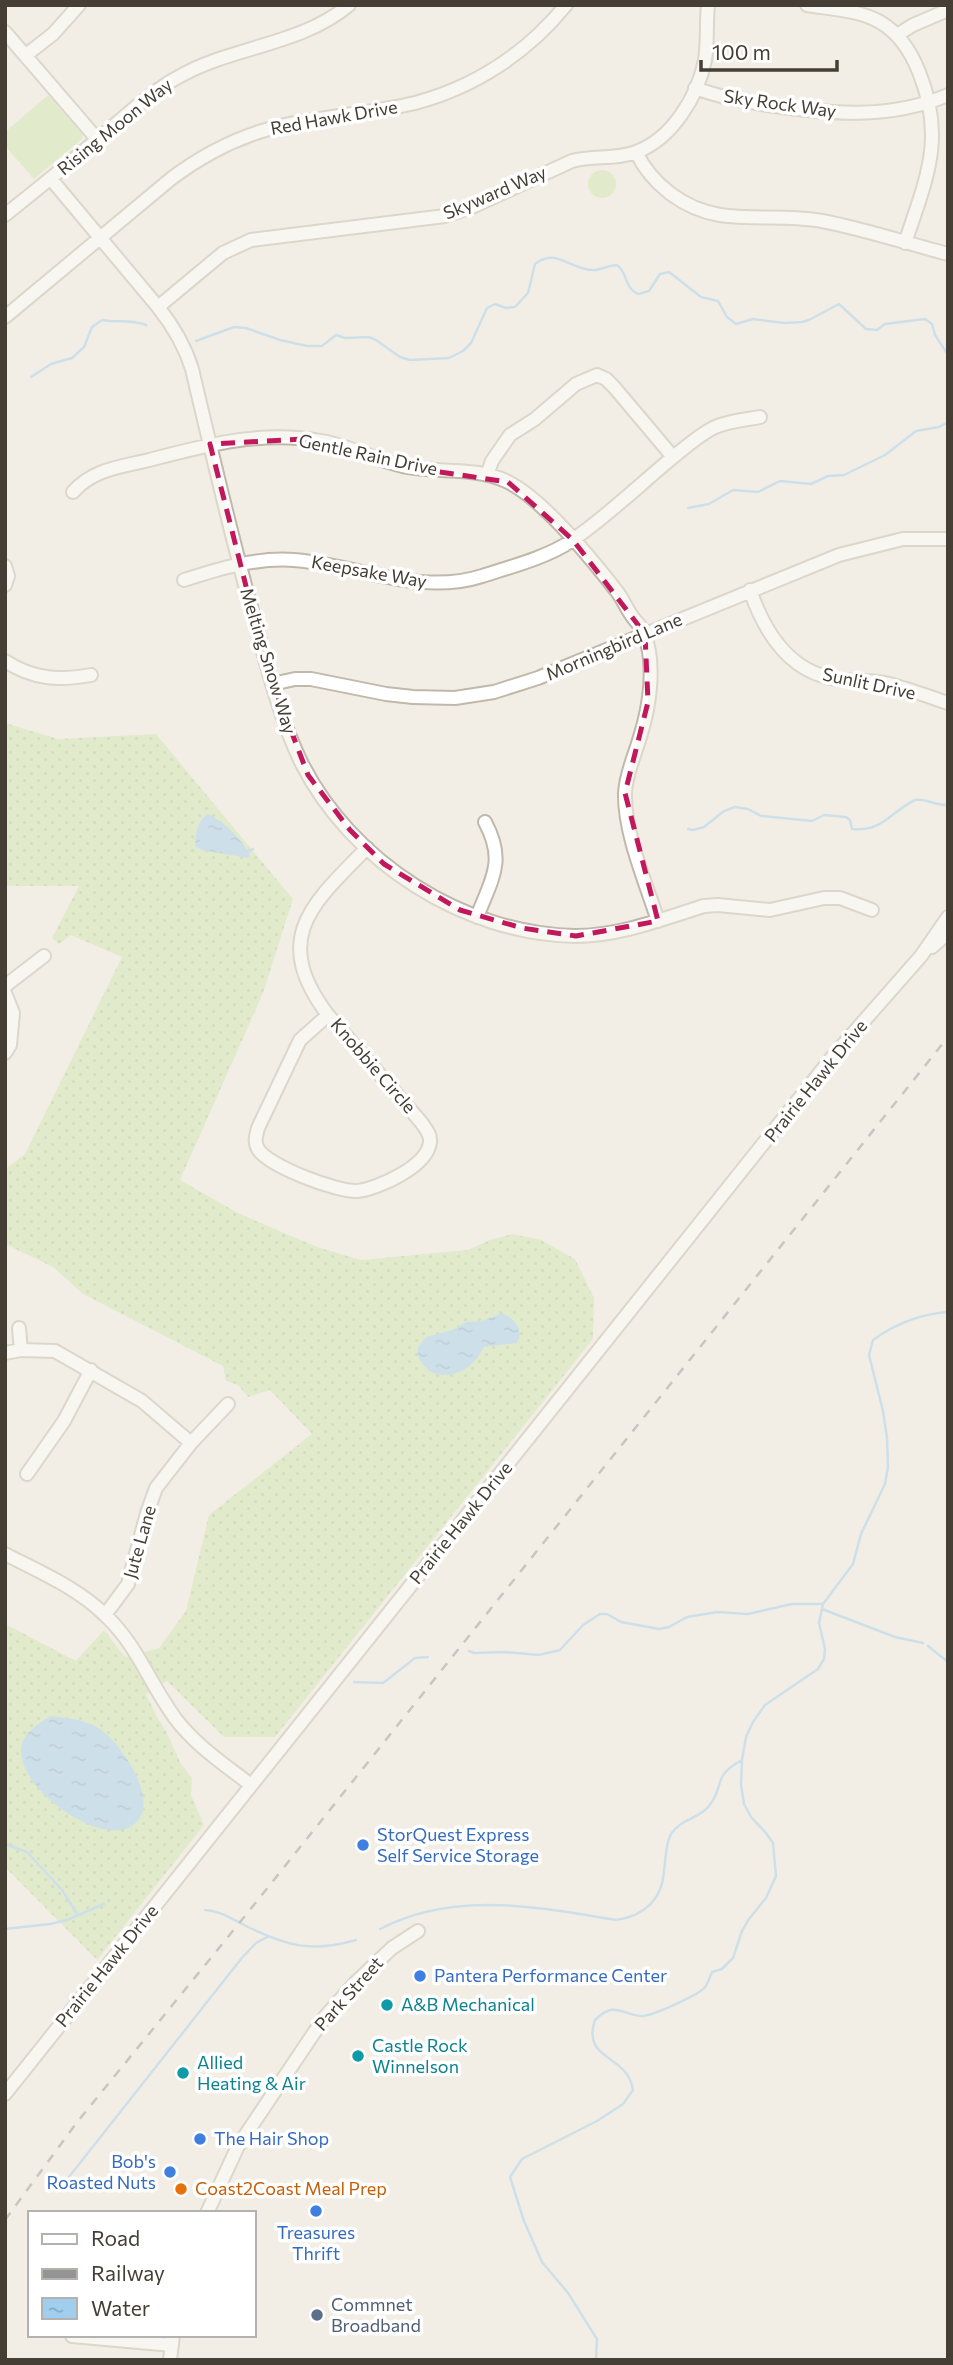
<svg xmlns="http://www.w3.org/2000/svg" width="953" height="2365" viewBox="0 0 953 2365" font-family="Commissioner,sans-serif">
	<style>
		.grass { fill: url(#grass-dots) }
		.park { fill: #cce6ae }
		.water { fill: url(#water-ripples) }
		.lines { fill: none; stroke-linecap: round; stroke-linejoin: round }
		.stream { stroke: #a1ceee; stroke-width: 2.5 }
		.minor-casing { stroke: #c0b9aa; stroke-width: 16 }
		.minor { stroke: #fff; stroke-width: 12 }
		.rail { stroke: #949494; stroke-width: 2.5; stroke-dasharray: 9 9; stroke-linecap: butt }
		.marked { fill: none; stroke: #c2185b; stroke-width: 5; stroke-dasharray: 14 9; stroke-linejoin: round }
		.shop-dot { fill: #3f7fe0; stroke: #fff; stroke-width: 2.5 }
		.culture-dot { fill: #0f9aa8; stroke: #fff; stroke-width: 2.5 }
		.food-dot { fill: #e8710a; stroke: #fff; stroke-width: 2.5 }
		.service-dot { fill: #5c6f8a; stroke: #fff; stroke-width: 2.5 }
		.labels { text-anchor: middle; stroke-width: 7; stroke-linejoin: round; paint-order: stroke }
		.street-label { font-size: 18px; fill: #443e34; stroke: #fff }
		.shop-label { font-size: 18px; fill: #366cbe; stroke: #fff; text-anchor: start }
		.culture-label { font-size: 18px; fill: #0d838f; stroke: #fff; text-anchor: start }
		.food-label { font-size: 18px; fill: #c56008; stroke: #fff; text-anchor: start }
		.service-label { font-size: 18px; fill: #4e5e75; stroke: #fff; text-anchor: start }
	</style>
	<defs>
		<pattern id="grass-dots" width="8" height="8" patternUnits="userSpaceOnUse" patternTransform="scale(1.75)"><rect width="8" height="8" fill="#cce6ae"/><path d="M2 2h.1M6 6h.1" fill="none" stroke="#b0c696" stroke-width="1.8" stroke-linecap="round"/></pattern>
		<pattern id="water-ripples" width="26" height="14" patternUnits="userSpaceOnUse" patternTransform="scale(1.75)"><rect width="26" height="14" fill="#a1ceee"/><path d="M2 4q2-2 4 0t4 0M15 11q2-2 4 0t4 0" fill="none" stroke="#85a9c2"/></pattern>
	</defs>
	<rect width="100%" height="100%" fill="#f2eee5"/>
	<!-- grass -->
	<path class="grass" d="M5,723L58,739L156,734L293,899L263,993L180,1180L238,1213L317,1247L361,1260L468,1250L490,1240L513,1234L541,1240L575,1259L594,1298L593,1339L275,1737H224L167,1681L146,1694L157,1717L167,1733L181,1764L192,1778L191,1795L204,1825L97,1960L5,1867V1624L76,1661L104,1630L125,1657L159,1648L186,1611L209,1515L312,1434L270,1390L248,1397L238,1385L226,1381L223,1366L83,1294L53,1267L5,1244V1169L25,1154L122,957L71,935L59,944L52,938L79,886H5Z"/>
	<!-- park -->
	<path class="park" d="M48,95L82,134V139L34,179L5,146V132Z
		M588 184a14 14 0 1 1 28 0a14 14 0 1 1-28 0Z"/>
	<!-- water -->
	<path class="water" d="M208,814C225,822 242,839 250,856L248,858L202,850L196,847C193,837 199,818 208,814Z
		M502,1313C514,1318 525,1330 517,1343L484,1347C482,1350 480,1354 478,1357C467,1373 440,1383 425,1367C419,1360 417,1355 418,1347L426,1337L452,1330L466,1322L482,1321Z
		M51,1716C66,1718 83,1719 97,1727C121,1741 168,1810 128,1828C93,1844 7,1780 23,1741C28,1729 41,1722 51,1716Z"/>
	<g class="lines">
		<!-- stream -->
		<path class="stream" d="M196,341L234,327L246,328L280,340L307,346H322L336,335L345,338L369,337L376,340L400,357L410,360L449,358L463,351L471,343L487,308L495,304L506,308L515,307L528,293L535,264C556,247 570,270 594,270C602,270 609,265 617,265C628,273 624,288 638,294L649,291L660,274L669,272L701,297L718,301L727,317L736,324L753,319L784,323L802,322L809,320L839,304L866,329L877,330L885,324L925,319L932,324L935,335L948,355
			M31,377L51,364L72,358L84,347L92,327L102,320C118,323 130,319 146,325
			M688,508L709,504L733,490L758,492L780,481L811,484L828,476L844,475L885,455L916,431L939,427L948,422
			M688,829L693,830L704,827L724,811L735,807L748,809L761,816L812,821L824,815L846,817L850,820L852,829C883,832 890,812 915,800C926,798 936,806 948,805
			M248,852L253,849
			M822,1609L895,1637L923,1643
			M928,1646L948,1662
			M469,1651L474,1653L505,1652L539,1655L560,1650L583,1625L600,1614H607L621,1622L659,1629L669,1627L687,1617L717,1612L748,1614L792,1604H822
			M354,1682L383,1683L415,1658L428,1657
			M5,1844L27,1852L62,1890L77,1914
			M205,1910C220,1911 233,1919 246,1926C287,1946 311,1953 356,1940
			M5,1929L50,1924L67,1920L104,1904
			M380,1929C454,1890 537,1907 616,1920C644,1916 662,1900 664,1871C666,1859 665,1845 671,1834C680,1819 699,1819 709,1806C726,1784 711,1777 742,1760
			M65,2182L241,1959L256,1943L269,1936
			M596,2360L597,2339L568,2293L542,2262L524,2221L510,2177L522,2159L597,2121L623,2104L633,2090C628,2054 581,2061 595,2020C615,2000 622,2015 641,2016C650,2017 699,1995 705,1987C708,1984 710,1976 712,1972L722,1969L733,1958L742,1931L749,1919L766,1898L776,1876L773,1843L766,1833L751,1817L744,1804L741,1784L742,1760L746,1737L753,1722L765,1705L818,1669L824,1659L825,1649L819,1623L823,1604L853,1564L861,1534L885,1484L888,1467L887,1438L883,1411L869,1355L873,1340C895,1324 921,1314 948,1312"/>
		<!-- minor casing -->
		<g class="minor-casing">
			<path id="minor" d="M807,5C831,9 859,10 880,22C899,33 911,52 919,72C946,139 926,179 905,243
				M5,32L97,139
				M897,35L913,25L948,10
				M26,55L53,34L79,5
				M695,88C719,97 743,101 768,105C829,114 889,120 948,95
				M636,152C652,185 684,209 720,215C754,220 788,215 822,221C864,229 906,243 948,254
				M51,179L158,307C173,326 185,346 192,369C211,450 230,531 252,611C266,662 278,714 301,762C351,862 464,934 575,936C620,936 662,919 704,906L718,905L770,910L824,898H840L872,910
				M5,215C39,188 72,161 105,133C129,113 153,90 182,75C235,46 301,45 349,5
				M158,307L223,253L251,240L445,216L472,207L572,161C593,155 616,160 636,152C672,139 698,96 705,60C708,42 706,23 708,5
				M5,317L172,178C200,157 230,141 262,131C312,116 365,115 415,103C475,87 527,53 566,5
				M487,475L492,461L510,435L535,419L576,384L597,375L606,379L614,387L673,457
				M73,492C93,469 121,467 149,460C207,445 261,430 321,441C351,446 377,461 407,467C439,473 476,467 506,481C542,498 590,557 615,589C623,598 627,611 635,620C639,625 642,627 644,633C656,663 650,706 640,737C635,755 626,773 625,793C624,833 646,883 658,921
				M5,566L8,576L5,585
				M184,580C218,569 257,557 294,560C357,565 419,596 482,576C510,567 548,557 571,541C605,518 635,489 666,463C681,451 696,437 713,428C727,421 744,420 760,417
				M750,590C764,631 788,672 836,679C852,682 869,680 885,683C906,688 927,696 948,703
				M5,661C33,679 58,681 91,675
				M272,684L295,679H311L386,694L413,697L455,698L494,692L538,678L839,555L903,539H948
				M477,917C492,878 506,861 485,822
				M932,947L948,933
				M5,986L44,956
				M5,993L13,1013L10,1045L5,1053
				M328,1015L421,1122C425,1128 431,1134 430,1142C428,1166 378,1189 357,1191C337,1192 268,1166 258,1149C254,1142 256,1136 258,1128L300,1040Z
				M328,1015C270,938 312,904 367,848
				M19,1328L21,1350
				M5,1353L21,1350L55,1351L142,1401L191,1443
				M27,1474L64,1421L91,1370
				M5,1554C40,1572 78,1588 106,1616C137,1645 150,1684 175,1718C195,1745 225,1765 251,1785
				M105,1615L128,1584L147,1513L156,1488L191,1443L228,1404
				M5,2094L834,1055L921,956L948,917
				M207,2213L238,2146L324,2018L355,1983L392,1948L418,1931
				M72,2336L172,2345
				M170,2360L173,2335"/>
		</g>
		<!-- minor -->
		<use href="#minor" class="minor"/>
		<!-- rail -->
		<path class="rail" d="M5,2220L78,2121L245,1916L948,1037"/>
	</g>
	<!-- marked area -->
	<path d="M0 0H953V2365H0ZM306,439L406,467L508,482L573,540L645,634L648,702L625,793L658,921L576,936L522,928L460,910L384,864L350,830L308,775L266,665L210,444Z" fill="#f2eee5" fill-opacity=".55" fill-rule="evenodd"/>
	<path class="marked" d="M306,439L406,467L508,482L573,540L645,634L648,702L625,793L658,921L576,936L522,928L460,910L384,864L350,830L308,775L266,665L210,444Z"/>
	<!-- markers -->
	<g class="shop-dot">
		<circle cx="363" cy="1845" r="7"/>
		<circle cx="420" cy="1976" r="7"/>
		<circle cx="200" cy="2139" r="7"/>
		<circle cx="170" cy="2172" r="7"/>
		<circle cx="316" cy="2211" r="7"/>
	</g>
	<g class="culture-dot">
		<circle cx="387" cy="2005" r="7"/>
		<circle cx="358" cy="2056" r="7"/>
		<circle cx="183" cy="2073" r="7"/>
	</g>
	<circle class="food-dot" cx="181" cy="2189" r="7"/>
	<circle class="service-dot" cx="317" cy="2315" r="7"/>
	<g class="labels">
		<!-- street labels -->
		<g class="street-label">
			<text transform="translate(780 104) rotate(8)" y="6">Sky Rock Way</text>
			<text transform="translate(334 118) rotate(-10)" y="6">Red Hawk Drive</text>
			<text transform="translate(115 127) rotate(-39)" y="6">Rising Moon Way</text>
			<text transform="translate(495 193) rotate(-23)" y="6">Skyward Way</text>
			<text transform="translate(368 455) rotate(12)" y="6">Gentle Rain Drive</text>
			<text transform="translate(369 572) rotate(10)" y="6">Keepsake Way</text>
			<text transform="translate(614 647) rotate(-23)" y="6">Morningbird Lane</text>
			<text transform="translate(268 661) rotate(73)" y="6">Melting Snow Way</text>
			<text transform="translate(869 684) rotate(12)" y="6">Sunlit Drive</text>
			<text transform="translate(373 1066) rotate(49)" y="6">Knobbie Circle</text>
			<text transform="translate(816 1081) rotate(-51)" y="6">Prairie Hawk Drive</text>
			<text transform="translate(461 1523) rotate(-51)" y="6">Prairie Hawk Drive</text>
			<text transform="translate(140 1542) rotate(-74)" y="6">Jute Lane</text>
			<text transform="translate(107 1966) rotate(-51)" y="6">Prairie Hawk Drive</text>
			<text transform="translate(349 1994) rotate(-48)" y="6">Park Street</text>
		</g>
		<!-- shop labels -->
		<g class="shop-label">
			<text x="377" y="1841">StorQuest Express<tspan x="377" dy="21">Self Service Storage</tspan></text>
			<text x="434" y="1982">Pantera Performance Center</text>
			<text x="214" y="2145">The Hair Shop</text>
			<text x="156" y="2168" text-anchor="end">Bob's<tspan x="156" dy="21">Roasted Nuts</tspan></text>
			<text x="316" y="2239" text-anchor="middle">Treasures<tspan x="316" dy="21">Thrift</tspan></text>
		</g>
		<!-- culture labels -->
		<g class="culture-label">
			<text x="401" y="2011">A&amp;B Mechanical</text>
			<text x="372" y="2052">Castle Rock<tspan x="372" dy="21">Winnelson</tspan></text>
			<text x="197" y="2069">Allied<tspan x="197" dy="21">Heating &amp; Air</tspan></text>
		</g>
		<!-- food labels -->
		<g class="food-label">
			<text x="195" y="2195">Coast2Coast Meal Prep</text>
		</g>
		<!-- service labels -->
		<g class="service-label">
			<text x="331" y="2311">Commnet<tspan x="331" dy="21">Broadband</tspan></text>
		</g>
	</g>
	<!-- border -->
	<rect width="953" height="2365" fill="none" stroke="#443e34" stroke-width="14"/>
	<!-- legend -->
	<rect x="28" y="2211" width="228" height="126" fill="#ffffff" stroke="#b4b2ae" stroke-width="2"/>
	<rect x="42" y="2234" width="35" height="10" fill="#ffffff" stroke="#b4b2ae" stroke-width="2"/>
	<text x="91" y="2246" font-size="21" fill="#443e34">Road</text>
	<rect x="42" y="2269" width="35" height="10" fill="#949494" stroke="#b4b2ae" stroke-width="2"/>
	<text x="91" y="2281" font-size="21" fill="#443e34">Railway</text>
	<rect x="42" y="2298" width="35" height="21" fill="url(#water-ripples)" stroke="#b4b2ae" stroke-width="2"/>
	<text x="91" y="2316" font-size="21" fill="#443e34">Water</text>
	<!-- scale -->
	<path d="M701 60v10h136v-10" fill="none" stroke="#443e34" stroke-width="3.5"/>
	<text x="712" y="60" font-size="21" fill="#443e34" stroke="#ffffff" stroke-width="5" paint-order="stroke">100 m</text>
</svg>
